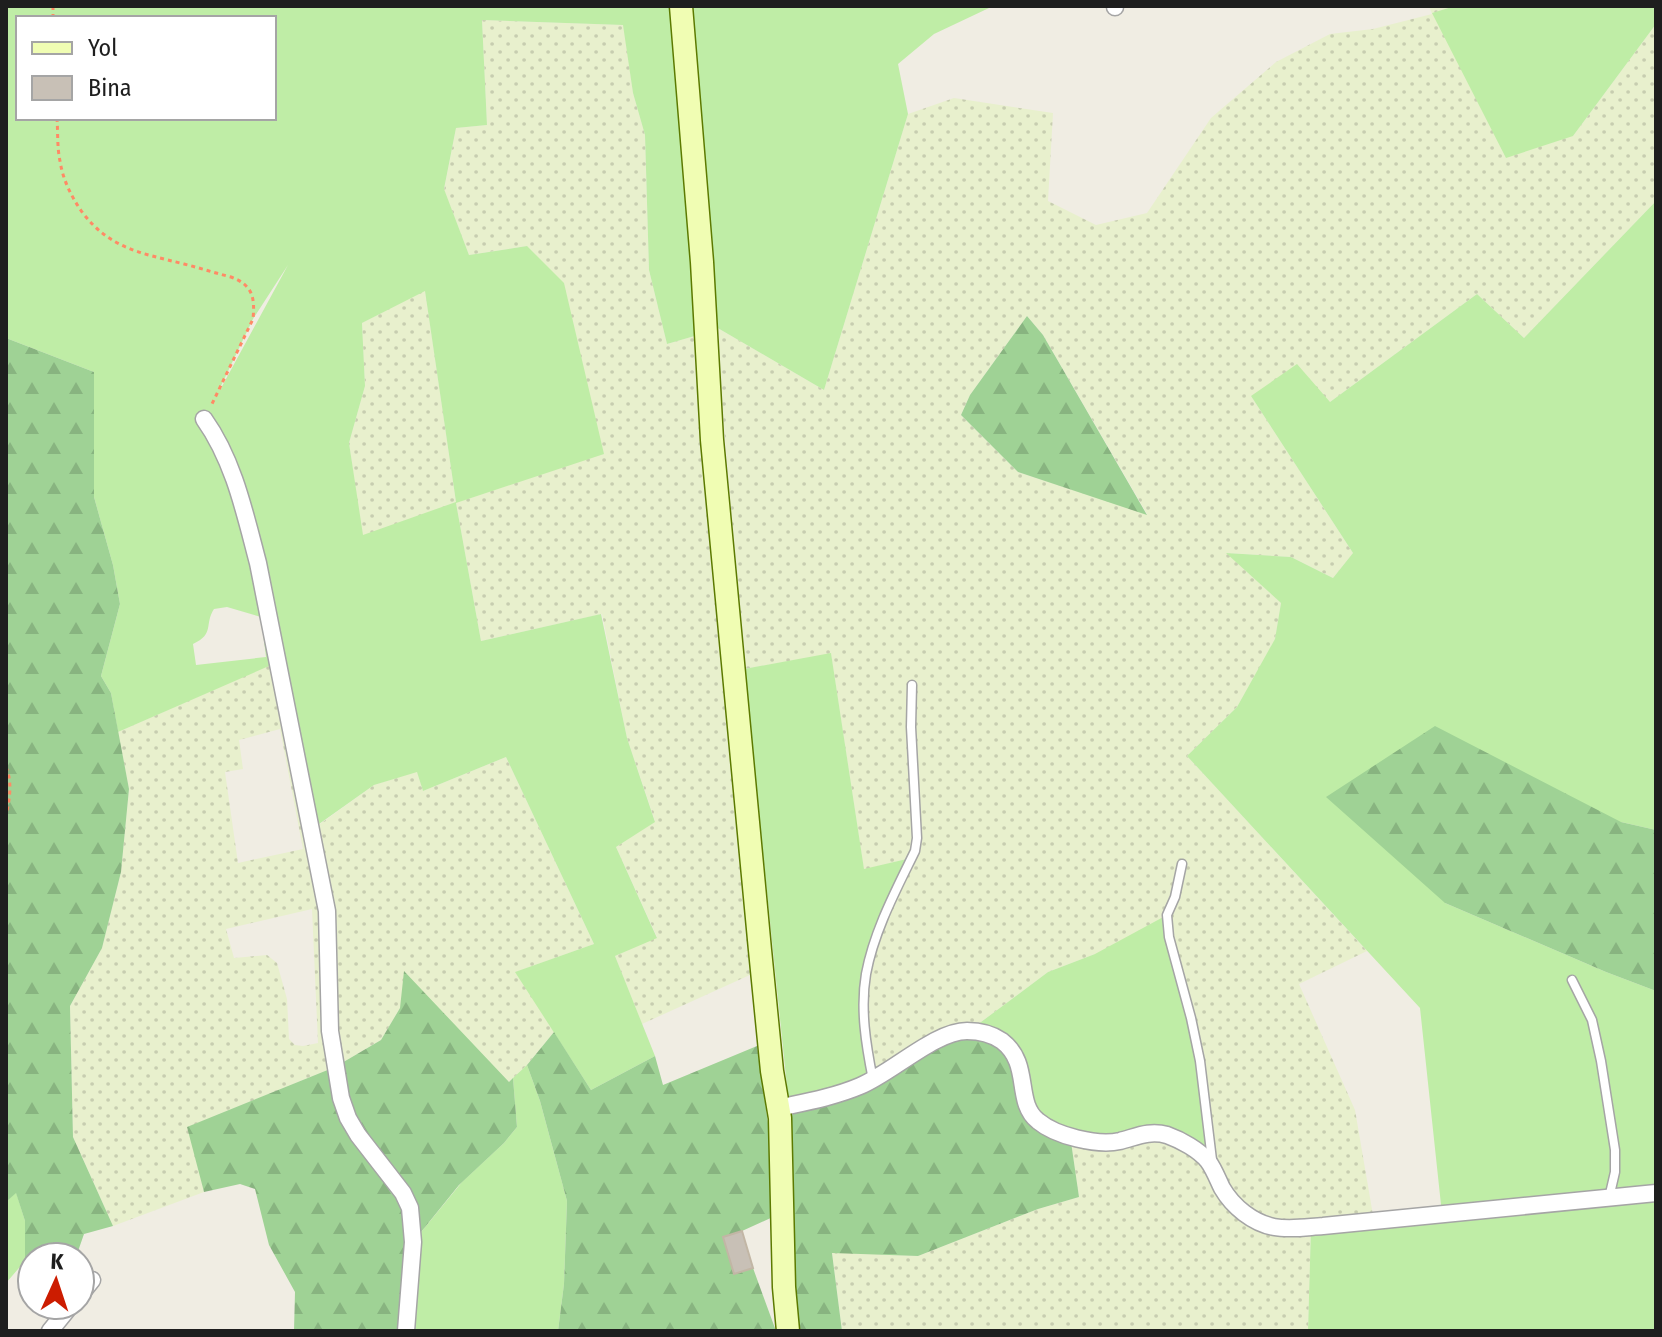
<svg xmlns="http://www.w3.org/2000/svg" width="1662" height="1337" viewBox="0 0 1662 1337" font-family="'Fira Sans Condensed',sans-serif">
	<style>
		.farmland { fill: url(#farmland-dots); fill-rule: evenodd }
		.grass { fill: #bfeda6; fill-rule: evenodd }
		.forest { fill: url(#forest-firs) }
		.building { fill: #c8c0b6; stroke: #c2b6a5; stroke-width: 2 }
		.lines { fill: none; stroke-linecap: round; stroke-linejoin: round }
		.lane-casing { stroke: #a5a5a5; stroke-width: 11 }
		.street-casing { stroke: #a5a5a5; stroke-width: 19 }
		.secondary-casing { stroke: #5c7a00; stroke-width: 25 }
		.path { stroke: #ff8a65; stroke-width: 3; stroke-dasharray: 4 4; stroke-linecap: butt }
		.lane { stroke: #fff; stroke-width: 8 }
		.street { stroke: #fff; stroke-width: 16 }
		.secondary { stroke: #f0fdb3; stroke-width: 22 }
	</style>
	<defs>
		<pattern id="farmland-dots" width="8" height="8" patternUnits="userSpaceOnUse" patternTransform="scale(2)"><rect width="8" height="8" fill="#e8f0cd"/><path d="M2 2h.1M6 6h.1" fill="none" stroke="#c7cdb0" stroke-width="1.8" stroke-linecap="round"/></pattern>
		<pattern id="forest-firs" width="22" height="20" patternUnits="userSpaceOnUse" patternTransform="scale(2)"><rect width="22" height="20" fill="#9fd295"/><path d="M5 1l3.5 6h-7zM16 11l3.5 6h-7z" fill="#88b480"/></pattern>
	</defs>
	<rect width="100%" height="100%" fill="#f0ede3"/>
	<!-- farmland -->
	<path class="farmland" d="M1429,6H1455L1433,13L1573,136L1656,24V201L1524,338L1477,294L1330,402L1251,396L1353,553L1333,578L1291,557L1227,553L1281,603L1275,640L1237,707L1187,756L1367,951L1299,984L1355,1110L1374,1221L1311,1227L1308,1331H842L832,1252L918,1256L1038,1209L1079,1197L1070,1135L1095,954L1048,972L969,1031L873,1080L870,1066L866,976L910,858L864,870L831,654L744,669L716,327L824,390L908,114L954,98L1053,113L1048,201L1096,225L1147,213L1211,118L1276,62L1330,34L1373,29L1432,14ZM1027,316L1043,335L1147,514L1018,472L961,415L970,395Z
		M482,20L624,25L633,93L645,135L649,270L667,344L698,335L752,974L642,1024L615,956L657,937L616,847L655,821L627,738L602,614L481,641L456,503L362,536L349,443L365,386L362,323L425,290L456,502L527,246L469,255L444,190L456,128L487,125Z
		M278,661L313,829L374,785L417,771L423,791L506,757L594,944L516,972L554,1032L527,1065L509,1082L400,1008L381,1040L335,1067L188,1127L204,1192L113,1226L73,1137L70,1006L102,948L121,872L129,789L118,732ZM280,729L303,849L238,863L225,772L243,769L239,740ZM312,909L318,1043L303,1046L295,1045L289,1039L287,999L277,963L267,955L234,958L226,929Z"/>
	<!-- grass -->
	<path class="grass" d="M6,6H673L698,335L667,344L649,270L645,135L633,93L623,25L482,20L487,125L456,128L444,189L469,255L527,246L564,283L604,454L456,503L481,641L601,614L627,738L655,822L616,847L657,938L615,956L655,1056L591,1090L515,972L594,944L506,757L423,791L417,772L374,785L312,829L278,662L118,732L111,693L101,676L120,604L113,565L94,497V372L6,338ZM18,18H274V118H18ZM288,265L220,390H219L253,319ZM425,291L456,502L363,535L349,443L365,386L362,323ZM227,607L261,617L266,657L196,665L193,644C215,634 204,624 214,609Z
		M692,6H1029L989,8L934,34L898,64L908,114L824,390L716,327Z
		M1455,6H1656V24L1573,136L1506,158L1432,13Z
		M1656,201V830L1621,822L1445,903L1606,972L1656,991V1331H1308L1311,1227L1442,1214L1420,1008L1187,756L1237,707L1275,639L1281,603L1226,553L1291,557L1333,578L1353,553L1251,396L1297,364L1330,402L1477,294L1524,338Z
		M831,653L864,869L911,858L875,938L864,1004L873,1080L789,1106L744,669Z
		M1167,915L1191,1018L1214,1173L1167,1135L1120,1141L1056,1131L969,1031L1048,972L1095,954Z
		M527,1065L540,1101L567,1201L564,1284L558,1331H406L413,1242L462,1182L504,1143L517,1127L513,1078Z
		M16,1192L25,1221V1261L6,1283V1202Z"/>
	<!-- forest -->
	<path class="forest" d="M1027,316L1043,335L1147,515L1018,472L961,415L970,395Z
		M6,338L94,372V497L113,565L120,604L101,676L111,693L129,789L121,872L102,948L70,1006L73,1137L113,1226L84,1234L76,1257H32V1287L25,1261V1221L16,1193L6,1202Z
		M1435,726L1621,822L1656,830V991L1606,972L1445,903L1326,797Z
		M404,971L509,1082L513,1078L517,1127L504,1143L459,1185L413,1242L406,1331H294L295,1292L269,1245L255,1189L240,1184L204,1192L187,1127L335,1067L381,1040L400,1008Z
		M554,1032L591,1090L655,1056L663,1085L757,1046L768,1123L775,1216L742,1231L723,1238L734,1274L753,1268L776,1331H558L564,1284L567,1201L540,1101L527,1065Z
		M955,1032L1006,1045L1030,1112L1070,1135L1079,1197L1038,1209L918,1256L832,1253L842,1331H800L796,1302L789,1106L815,1101Z"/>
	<!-- building -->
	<path class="building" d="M742,1231L753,1268L734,1274L723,1237Z"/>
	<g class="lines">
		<!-- lane casing -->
		<g class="lane-casing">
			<path id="lane" d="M1182,864L1175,897L1167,915L1169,937L1191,1018L1200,1061L1212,1160
				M1572,980L1592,1020L1601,1061L1615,1150V1172L1609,1198
				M873,1080C866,1045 860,1009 866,974C874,931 896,890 915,851L917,838L911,727L912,685"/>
		</g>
		<!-- street casing -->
		<g class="street-casing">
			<path id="street" d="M1115,7V6
				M204,419C234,461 245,514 258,563L327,911L330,1031L341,1098L348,1118L358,1135L403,1193L410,1208L413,1242L406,1331
				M778,1108C806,1102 834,1097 860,1086C892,1073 935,1031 967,1031C979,1031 992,1034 1002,1041C1032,1064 1014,1102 1038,1121C1056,1136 1097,1146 1120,1141C1136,1137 1149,1130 1167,1135C1181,1140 1199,1150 1208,1161C1214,1169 1218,1180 1222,1188C1233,1207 1253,1223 1274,1227C1290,1230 1307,1227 1323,1226L1656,1193
				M80,1295L92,1280
				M50,1331L71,1305"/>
		</g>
		<!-- secondary casing -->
		<g class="secondary-casing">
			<path id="secondary" d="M681,6L702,262L712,440L760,950L772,1071L780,1118L784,1287L788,1331"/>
		</g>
		<!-- path -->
		<path class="path" d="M53,6V18
			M57,118C58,132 57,147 60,161C63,180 71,196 82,212C110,249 141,253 184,264C200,268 215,273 231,277C253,285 255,298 253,319L211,406
			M6,767C13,784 9,800 6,817"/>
		<!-- lane -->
		<use href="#lane" class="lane"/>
		<!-- street -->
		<use href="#street" class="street"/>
		<!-- secondary -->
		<use href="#secondary" class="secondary"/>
	</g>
	<!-- border -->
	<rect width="1662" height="1337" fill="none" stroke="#1e1e1e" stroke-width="16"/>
	<!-- legend -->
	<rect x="16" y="16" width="260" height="104" fill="#ffffff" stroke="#a5a5a5" stroke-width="2"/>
	<rect x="32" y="42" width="40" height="12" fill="#f0fdb3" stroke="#a5a5a5" stroke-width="2"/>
	<text x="88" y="56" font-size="24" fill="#1e1e1e">Yol</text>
	<rect x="32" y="76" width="40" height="24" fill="#c8c0b6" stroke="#a5a5a5" stroke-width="2"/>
	<text x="88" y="96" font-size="24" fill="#1e1e1e">Bina</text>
	<!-- north arrow -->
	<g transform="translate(56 1281) rotate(3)"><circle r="38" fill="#ffffff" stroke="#a5a5a5" stroke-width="2"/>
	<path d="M0-6L14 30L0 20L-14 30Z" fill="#cc1c00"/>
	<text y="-12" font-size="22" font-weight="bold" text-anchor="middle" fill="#1e1e1e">K</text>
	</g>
</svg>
